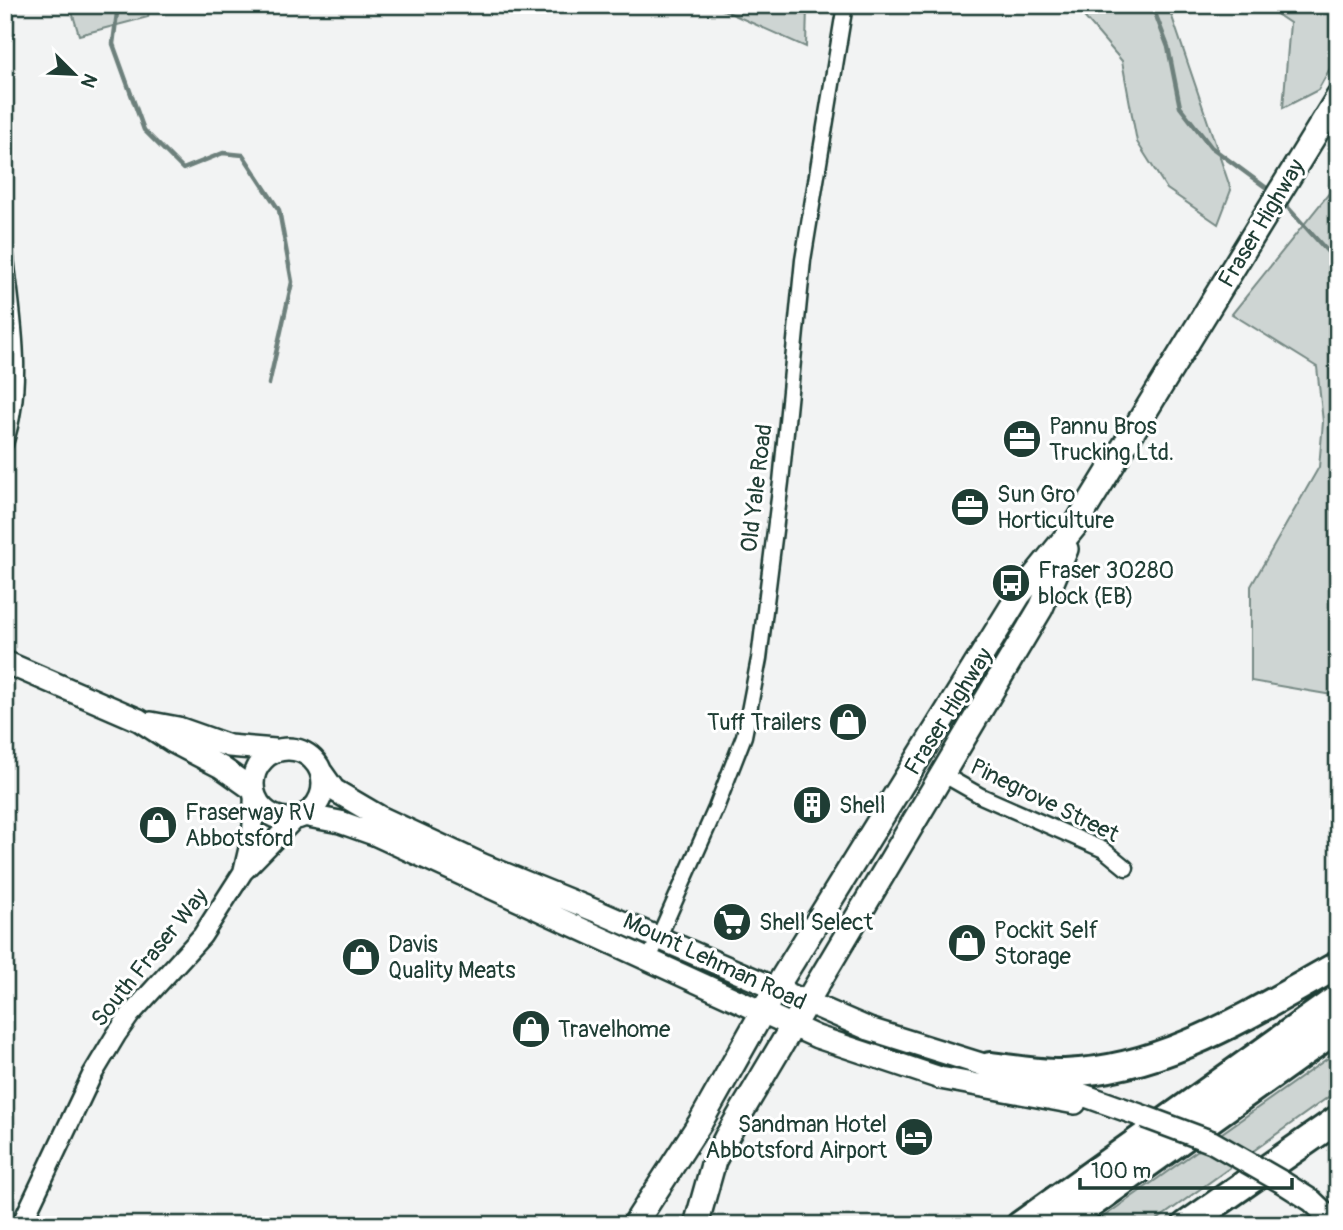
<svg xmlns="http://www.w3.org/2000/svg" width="1343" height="1230" viewBox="0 0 1343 1230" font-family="Pangolin,sans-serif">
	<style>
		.green { fill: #ced5d3; stroke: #768984; stroke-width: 2 }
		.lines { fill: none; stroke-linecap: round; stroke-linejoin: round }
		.stream { stroke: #6d807b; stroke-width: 4.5 }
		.minor-casing { stroke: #1f3d34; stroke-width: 19 }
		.tertiary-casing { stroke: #1f3d34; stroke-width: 23 }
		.secondary-casing { stroke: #1f3d34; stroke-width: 26 }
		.primary-casing { stroke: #1f3d34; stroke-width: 28 }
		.motorway-casing { stroke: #1f3d34; stroke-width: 32 }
		.minor { stroke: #fff; stroke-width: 14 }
		.tertiary { stroke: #fff; stroke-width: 18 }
		.secondary { stroke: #fff; stroke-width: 21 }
		.primary { stroke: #fff; stroke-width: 23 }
		.motorway { stroke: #fff; stroke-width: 26 }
		.secondary-bridge-casing { stroke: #1f3d34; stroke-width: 26; stroke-linecap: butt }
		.secondary-bridge { stroke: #fff; stroke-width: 21 }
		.labels { text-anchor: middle; stroke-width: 6; stroke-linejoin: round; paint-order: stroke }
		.street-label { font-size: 23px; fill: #1f3d34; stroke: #fff }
		.poi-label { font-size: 23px; fill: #1f3d34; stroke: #fff; text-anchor: start }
	</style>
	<rect width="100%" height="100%" fill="#f2f3f3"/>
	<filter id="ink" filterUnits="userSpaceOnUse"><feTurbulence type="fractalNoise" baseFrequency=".0143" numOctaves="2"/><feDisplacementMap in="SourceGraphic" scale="14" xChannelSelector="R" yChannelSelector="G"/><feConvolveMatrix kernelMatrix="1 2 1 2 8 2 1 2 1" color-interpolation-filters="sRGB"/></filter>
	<g filter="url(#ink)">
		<!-- green -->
		<path class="green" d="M70,5H150L148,17L79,35Z
			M712,5H807L806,47Z
			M1074,5H1168L1231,190L1218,224L1167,189L1137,142L1122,61Z
			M1263,5H1338V54L1318,90L1283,108L1290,23Z
			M1338,182V696L1251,681V586L1319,467L1323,422L1317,367L1232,314Z
			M1338,1051V1090L1150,1225H1092Z"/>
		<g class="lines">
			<!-- stream -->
			<path class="stream" d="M118,5L113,44L144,130L183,169L223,153L243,155L279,210L292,282L269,384
				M1152,5L1168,47L1180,107L1211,147L1268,189
				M1282,201L1338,263"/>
			<!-- minor casing -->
			<g class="minor-casing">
				<path id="minor" d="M5,249C12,314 26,381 5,444
					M944,775L981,796L1104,850L1126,868
					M649,959L716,808L744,736L749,711L759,659L781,482L803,260L845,5"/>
			</g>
			<!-- tertiary casing -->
			<g class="tertiary-casing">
				<path id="tertiary" d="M243,872L252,833L254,794
					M21,1225L92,1075L116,1035L130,1015L202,936L243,872L296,818"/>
			</g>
			<!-- secondary casing -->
			<g class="secondary-casing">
				<path id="secondary" d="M5,662L139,720L173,742L221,767L252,789
					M151,723L178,728L229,746L275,750
					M253 784a35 35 0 1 1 70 0a35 35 0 1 1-70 0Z
					M322,773L334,790L380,817L483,865L601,913L869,1029L1016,1075L1055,1085L1145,1117
					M303,815L340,822L374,834L817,1037L940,1078L1075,1103
					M1282,1182L1312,1201L1337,1225"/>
			</g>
			<!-- primary casing -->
			<g class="primary-casing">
				<path id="primary" d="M634,1225L700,1123L776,988L1019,595L1075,526L1338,97
					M696,1225L714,1161L726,1138L1041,608L1066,549"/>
			</g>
			<!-- motorway casing -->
			<g class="motorway-casing">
				<path id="motorway" d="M990,1066C1015,1069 1041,1074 1065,1073C1165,1070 1253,1012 1338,965
					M1020,1225L1338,998
					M1062,1225L1338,1028
					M1186,1225L1338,1119"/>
			</g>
			<!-- minor -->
			<use href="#minor" class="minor"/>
			<!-- tertiary -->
			<use href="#tertiary" class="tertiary"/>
			<!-- secondary -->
			<use href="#secondary" class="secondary"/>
			<!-- primary -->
			<use href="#primary" class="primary"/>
			<!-- motorway -->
			<use href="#motorway" class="motorway"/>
			<!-- secondary-bridge casing -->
			<g class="secondary-bridge-casing">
				<path id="secondary-bridge" d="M1145,1117L1212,1142L1282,1182"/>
			</g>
			<!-- secondary-bridge -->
			<use href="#secondary-bridge" class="secondary-bridge"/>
		</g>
	</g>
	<!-- icons -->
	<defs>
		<g id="office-disc" transform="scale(2.0125)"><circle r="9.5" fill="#1f3d34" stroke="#fff"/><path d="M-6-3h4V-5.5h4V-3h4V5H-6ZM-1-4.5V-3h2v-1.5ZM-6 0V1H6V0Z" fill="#fff"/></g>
		<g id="bus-disc" transform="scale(2.0125)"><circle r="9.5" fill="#1f3d34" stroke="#fff"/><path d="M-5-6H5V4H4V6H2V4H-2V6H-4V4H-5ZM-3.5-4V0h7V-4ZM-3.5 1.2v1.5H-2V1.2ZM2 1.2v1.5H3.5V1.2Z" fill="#fff"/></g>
		<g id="shop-disc" transform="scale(2.0125)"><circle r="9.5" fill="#1f3d34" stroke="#fff"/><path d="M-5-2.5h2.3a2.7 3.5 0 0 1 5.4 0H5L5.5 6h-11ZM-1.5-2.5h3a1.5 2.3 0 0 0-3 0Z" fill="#fff"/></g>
		<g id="building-disc" transform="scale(2.0125)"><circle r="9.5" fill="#1f3d34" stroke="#fff"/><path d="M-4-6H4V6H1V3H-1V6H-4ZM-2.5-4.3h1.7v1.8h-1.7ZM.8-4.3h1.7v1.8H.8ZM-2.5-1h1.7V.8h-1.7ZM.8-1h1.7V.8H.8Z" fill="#fff"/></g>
		<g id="supermarket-disc" transform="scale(2.0125)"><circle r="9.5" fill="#1f3d34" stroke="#fff"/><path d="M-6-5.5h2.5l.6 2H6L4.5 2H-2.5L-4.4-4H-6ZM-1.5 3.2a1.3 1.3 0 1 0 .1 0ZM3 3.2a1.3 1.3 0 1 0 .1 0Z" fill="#fff"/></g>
		<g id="hotel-disc" transform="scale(2.0125)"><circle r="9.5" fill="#1f3d34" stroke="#fff"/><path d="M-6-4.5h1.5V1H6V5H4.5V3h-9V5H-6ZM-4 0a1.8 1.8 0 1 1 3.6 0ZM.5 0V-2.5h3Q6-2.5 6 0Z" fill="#fff"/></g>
	</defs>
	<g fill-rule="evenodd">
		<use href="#office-disc" x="1022" y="439"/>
		<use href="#office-disc" x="970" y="507"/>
		<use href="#bus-disc" x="1011" y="583"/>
		<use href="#shop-disc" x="848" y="722"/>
		<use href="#building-disc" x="812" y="805"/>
		<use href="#shop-disc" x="158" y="825"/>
		<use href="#supermarket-disc" x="732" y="922"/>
		<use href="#shop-disc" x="967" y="943"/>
		<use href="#shop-disc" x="361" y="957"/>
		<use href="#shop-disc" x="531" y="1029"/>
		<use href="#hotel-disc" x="914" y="1137"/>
	</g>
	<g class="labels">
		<!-- street labels -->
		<g class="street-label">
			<text transform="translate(1261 223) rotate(-59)" y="8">Fraser Highway</text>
			<text transform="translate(756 488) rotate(-83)" y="8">Old Yale Road</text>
			<text transform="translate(948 711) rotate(-58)" y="8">Fraser Highway</text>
			<text transform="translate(1045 800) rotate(26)" y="8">Pinegrove Street</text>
			<text transform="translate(149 957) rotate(-51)" y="8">South Fraser Way</text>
			<text transform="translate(715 961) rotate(25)" y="8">Mount Lehman Road</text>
		</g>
		<!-- poi labels -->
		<g class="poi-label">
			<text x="1049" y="434">Pannu Bros<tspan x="1049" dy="26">Trucking Ltd.</tspan></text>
			<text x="997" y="502">Sun Gro<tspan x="997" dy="26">Horticulture</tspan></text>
			<text x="1038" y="578">Fraser 30280<tspan x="1038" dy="26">block (EB)</tspan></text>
			<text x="821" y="730" text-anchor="end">Tuff Trailers</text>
			<text x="839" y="813">Shell</text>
			<text x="185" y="820">Fraserway RV<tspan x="185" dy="26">Abbotsford</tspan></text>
			<text x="759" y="930">Shell Select</text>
			<text x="994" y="938">Pockit Self<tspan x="994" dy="26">Storage</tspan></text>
			<text x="388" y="952">Davis<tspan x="388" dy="26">Quality Meats</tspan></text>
			<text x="558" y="1037">Travelhome</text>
			<text x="887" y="1132" text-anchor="end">Sandman Hotel<tspan x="887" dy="26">Abbotsford Airport</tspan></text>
		</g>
	</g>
	<!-- margin -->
	<rect width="1343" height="1230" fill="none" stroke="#fff" stroke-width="28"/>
	<rect x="14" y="14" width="1315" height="1202" fill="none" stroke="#1f3d34" stroke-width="2.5" filter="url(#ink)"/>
	<!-- north arrow -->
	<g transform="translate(74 74) rotate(114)" stroke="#ffffff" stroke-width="5" paint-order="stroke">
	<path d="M0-5L12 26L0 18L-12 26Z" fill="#1f3d34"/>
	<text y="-10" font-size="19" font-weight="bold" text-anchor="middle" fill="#1f3d34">N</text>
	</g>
	<!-- scale -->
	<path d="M1080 1178v10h212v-10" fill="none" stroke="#1f3d34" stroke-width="3.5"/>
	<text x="1091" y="1178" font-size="21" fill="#1f3d34" stroke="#ffffff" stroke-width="5" paint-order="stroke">100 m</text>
</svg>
